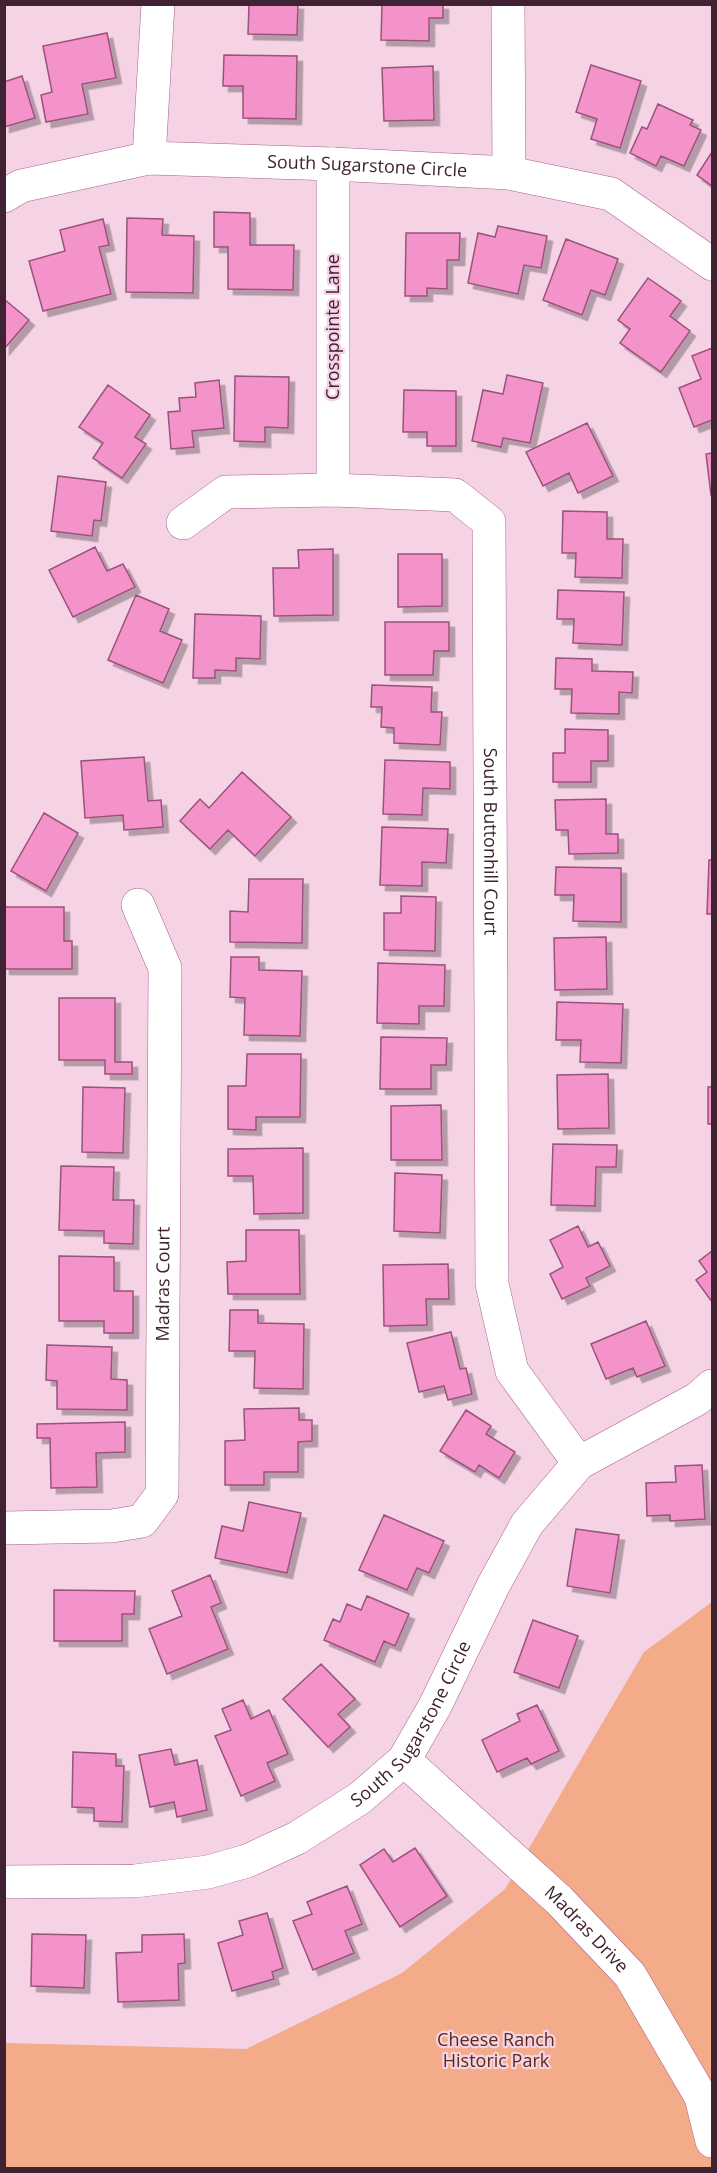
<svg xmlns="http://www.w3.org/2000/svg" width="717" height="2173" viewBox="0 0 717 2173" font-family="'Open Sans',sans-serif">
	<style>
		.green { fill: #f3ab89 }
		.building { fill: #f393c9; stroke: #9a527c; stroke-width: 1.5; filter: url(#shadow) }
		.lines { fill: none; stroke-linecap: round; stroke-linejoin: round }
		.minor-casing { stroke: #a96089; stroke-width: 34 }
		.minor { stroke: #fff; stroke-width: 33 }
		.labels { text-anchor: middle; stroke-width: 4.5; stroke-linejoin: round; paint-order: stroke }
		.street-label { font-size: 18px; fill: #402233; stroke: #f5d3e4 }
		.park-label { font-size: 18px; fill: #5a2a12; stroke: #f5d3e4 }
	</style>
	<defs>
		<filter id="shadow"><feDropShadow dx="5.5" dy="5.5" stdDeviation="0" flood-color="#0004"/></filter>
	</defs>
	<rect width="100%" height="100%" fill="#f5d3e4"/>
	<!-- green -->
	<path class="green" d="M712,1602V2168H5V2043L246,2049L402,1973L505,1889L644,1652Z"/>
	<!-- building -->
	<path class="building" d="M249,4H298L297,35L248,34Z
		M382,4H443V18H429V41L381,40Z
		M107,33L116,78L82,84L88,114L46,122L41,95L52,92L43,46Z
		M224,55L297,56L296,119L243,118V86H223Z
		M591,65L641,81L620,148L591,139L597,119L576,112Z
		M433,66L434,120L384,121L382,68Z
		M22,76L35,118L4,127V82Z
		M658,104L693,120L690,125L701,130L684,166L661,156L656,166L630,153L642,127L647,129Z
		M712,152V186L697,175Z
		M214,212L250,213V245H294L293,290L228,289V247H214Z
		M127,218L163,219L162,235L194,236L193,293L126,292Z
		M103,219L109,245L99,247L111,294L43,311L29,261L65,251L60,230Z
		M498,226L547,236L541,268L524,265L518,294L468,283L478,233L495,237Z
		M406,233H460L459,260H447V289L427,288V296H405Z
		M566,239L618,259L605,295L591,290L582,315L543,300Z
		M648,278L681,301L670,316L690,331L661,372L620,343L630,329L618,320Z
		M4,299L29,320L4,349Z
		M712,348V420L694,427L679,388L701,379L692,356Z
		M507,375L543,383L530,443L503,438L501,447L472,441L483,390L503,394Z
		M235,376L289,377L288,428L265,427V442L234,441Z
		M219,380L224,428L192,431L194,447L171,449L168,412L180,411L179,398L196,397L195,383Z
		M108,385L150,415L135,437L146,444L122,478L93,458L103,443L79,427Z
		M404,390L456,391V446H427V432H403Z
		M587,423L613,476L578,493L569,473L543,486L526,452Z
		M712,453V495H711L706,454Z
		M58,476L106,482L101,521L94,520L92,536L51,531Z
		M563,511L607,512V539H623L622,578L575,577L576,553H562Z
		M95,547L107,571L123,564L135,587L73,617L49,570Z
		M333,549V615L274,616L273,568H299L298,550Z
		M398,554H442V606L398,607Z
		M558,590L624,592L622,645L573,643L574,619H557Z
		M136,595L169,609L160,631L182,640L163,683L108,660Z
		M195,614L261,616L260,659L236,658V671L215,670V678H193Z
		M385,622H449V651H434L433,675H385Z
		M556,658L592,659V671L633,672L632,693L619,692V714L571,713L572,689H555Z
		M372,685L432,687L431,712H442L440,745L394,743V728L381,727L382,707H371Z
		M565,729L608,730V761H591V782H553V753H565Z
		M144,757L148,801L161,800L163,827L124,830L123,815L85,818L81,761Z
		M385,760L450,762V789L423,788L422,815L383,814Z
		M242,772L291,817L255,856L228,830L210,849L180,821L200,799L209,808Z
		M606,799V834H618V853L569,854L568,830H556L555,800Z
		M44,813L78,833L46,891L11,871Z
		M382,827L448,829L446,863L422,862V886L380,885Z
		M709,860H712V914H707Z
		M556,867L621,868V922L573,921L574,895H555Z
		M249,879H303L302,943L230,942V911L248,912Z
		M401,896L436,897L435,951L384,950V913H401Z
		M4,907H64V941H72V969H4Z
		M606,937L607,989L555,990L554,938Z
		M231,957H259V970L302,971L300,1036L244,1035L245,998L230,997Z
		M378,963L445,965L444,1006H419V1024L377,1023Z
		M59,998H115V1062H132V1074H105V1060H59Z
		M557,1002L623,1004L621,1063L580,1062L581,1040H556Z
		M381,1037L447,1038L446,1065H431V1089H380Z
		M247,1054H301L300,1117H256V1130L228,1129V1086H246Z
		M608,1074L609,1128L558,1129L557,1075Z
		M83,1087L125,1088L123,1153L82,1152Z
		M708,1087H712V1124H708Z
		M441,1105L442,1160H391V1106Z
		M553,1144L617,1145L616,1167H596L595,1206L551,1205Z
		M303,1148V1213L254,1214L253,1176H228V1149Z
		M61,1166L114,1167L113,1200H134L133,1244L104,1243V1231L59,1230Z
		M395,1173L442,1175L440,1233L394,1231Z
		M578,1226L588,1247L598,1242L610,1266L586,1278L590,1286L562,1299L550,1274L563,1267L550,1240Z
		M246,1230H299L300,1294H228L227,1262L246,1261Z
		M712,1251V1302L696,1280L707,1272L699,1261Z
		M59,1256L114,1257V1291H133V1333H104V1321H59Z
		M448,1264L449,1299H426L427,1325L384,1326L383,1265Z
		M230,1310H258V1323L304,1324L303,1389L254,1388L255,1351H229Z
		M646,1321L665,1366L637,1377L633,1368L606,1379L591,1344Z
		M451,1332L460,1369L466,1368L472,1394L448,1400L444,1386L419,1392L407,1343Z
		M47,1345L112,1347L111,1379L127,1380V1410L57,1409V1381L46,1380Z
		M299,1408V1420H312V1441L298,1442V1472H264V1485H225V1441L245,1440L244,1409Z
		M466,1410L491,1426L486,1434L515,1452L499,1478L479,1465L475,1472L440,1451Z
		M125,1422V1452L96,1453L97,1487L51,1488L50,1438H37V1424Z
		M702,1465L705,1519L670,1521V1515L647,1516L646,1483L676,1482L675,1466Z
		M249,1502L301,1513L287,1573L215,1558L222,1526L243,1531Z
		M384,1515L444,1541L429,1573L417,1568L407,1590L359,1570Z
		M576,1529L619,1535L610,1593L567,1586Z
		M210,1575L221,1603L211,1607L228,1649L167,1674L149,1629L182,1616L172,1591Z
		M54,1590L135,1591L134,1614H122V1641H54Z
		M367,1596L409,1614L395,1646L384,1641L375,1662L324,1640L333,1619L340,1622L347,1604L361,1610Z
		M533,1620L578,1636L559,1688L514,1672Z
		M321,1664L355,1699L338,1714L350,1727L328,1747L283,1699Z
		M243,1700L251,1719L269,1710L288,1754L267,1763L275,1781L241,1796L215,1736L231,1730L222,1709Z
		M537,1705L559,1751L531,1764L527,1758L497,1772L482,1740L520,1721L517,1714Z
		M171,1749L175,1765L197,1760L207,1810L177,1817L174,1802L150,1807L139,1755Z
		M73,1752L116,1754V1766H124L122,1822L94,1821V1808L72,1807Z
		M415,1848L447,1896L400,1927L360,1865L384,1849L393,1862Z
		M347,1886L362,1924L345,1931L354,1953L313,1970L293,1921L312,1914L307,1902Z
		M267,1913L283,1968L272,1972L274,1979L232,1991L218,1943L243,1935L239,1921Z
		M32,1934L86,1935L84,1988L31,1986Z
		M184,1934L185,1963L178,1964L179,2000L118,2002L116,1953L142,1952V1935Z"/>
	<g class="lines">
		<!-- minor casing -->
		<g class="minor-casing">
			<g id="minor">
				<path d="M508,4L509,173"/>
				<path d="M149,158L158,4"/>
				<path d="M333,164V490"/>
				<path id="s1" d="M4,196L21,186L149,158L333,164L509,173L611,194L712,264"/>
				<path id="s2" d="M183,523L226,492L333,490L455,495L489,522L492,1284L512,1371L579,1463"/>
				<path id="s3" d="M4,1528L112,1526L142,1521L162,1494L165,968L138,905"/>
				<path id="s4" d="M404,1760L559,1900L630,1975L701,2097L712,2141"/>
				<path id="s5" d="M4,1882L135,1881L208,1872L247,1861L297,1838L360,1798L404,1760L435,1706L493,1586L527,1524L579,1463L697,1399L712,1386"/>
			</g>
		</g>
		<!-- minor -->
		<use href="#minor" class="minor"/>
	</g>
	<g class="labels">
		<!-- street labels -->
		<g class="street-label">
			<text dy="6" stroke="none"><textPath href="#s1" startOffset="369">South Sugarstone Circle</textPath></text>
			<text transform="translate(333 327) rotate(-90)" y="6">Crosspointe Lane</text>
			<text dy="6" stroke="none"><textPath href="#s2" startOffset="645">South Buttonhill Court</textPath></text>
			<text dy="6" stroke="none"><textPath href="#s3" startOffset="382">Madras Court</textPath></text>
			<text dy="6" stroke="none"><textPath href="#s5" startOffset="466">South Sugarstone Circle</textPath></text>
			<text dy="6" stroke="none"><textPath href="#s4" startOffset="249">Madras Drive</textPath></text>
		</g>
		<!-- park labels -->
		<g class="park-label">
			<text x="496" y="2046">Cheese Ranch<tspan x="496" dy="21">Historic Park</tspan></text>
		</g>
	</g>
	<!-- border -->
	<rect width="717" height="2173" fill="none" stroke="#402233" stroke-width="12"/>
</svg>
